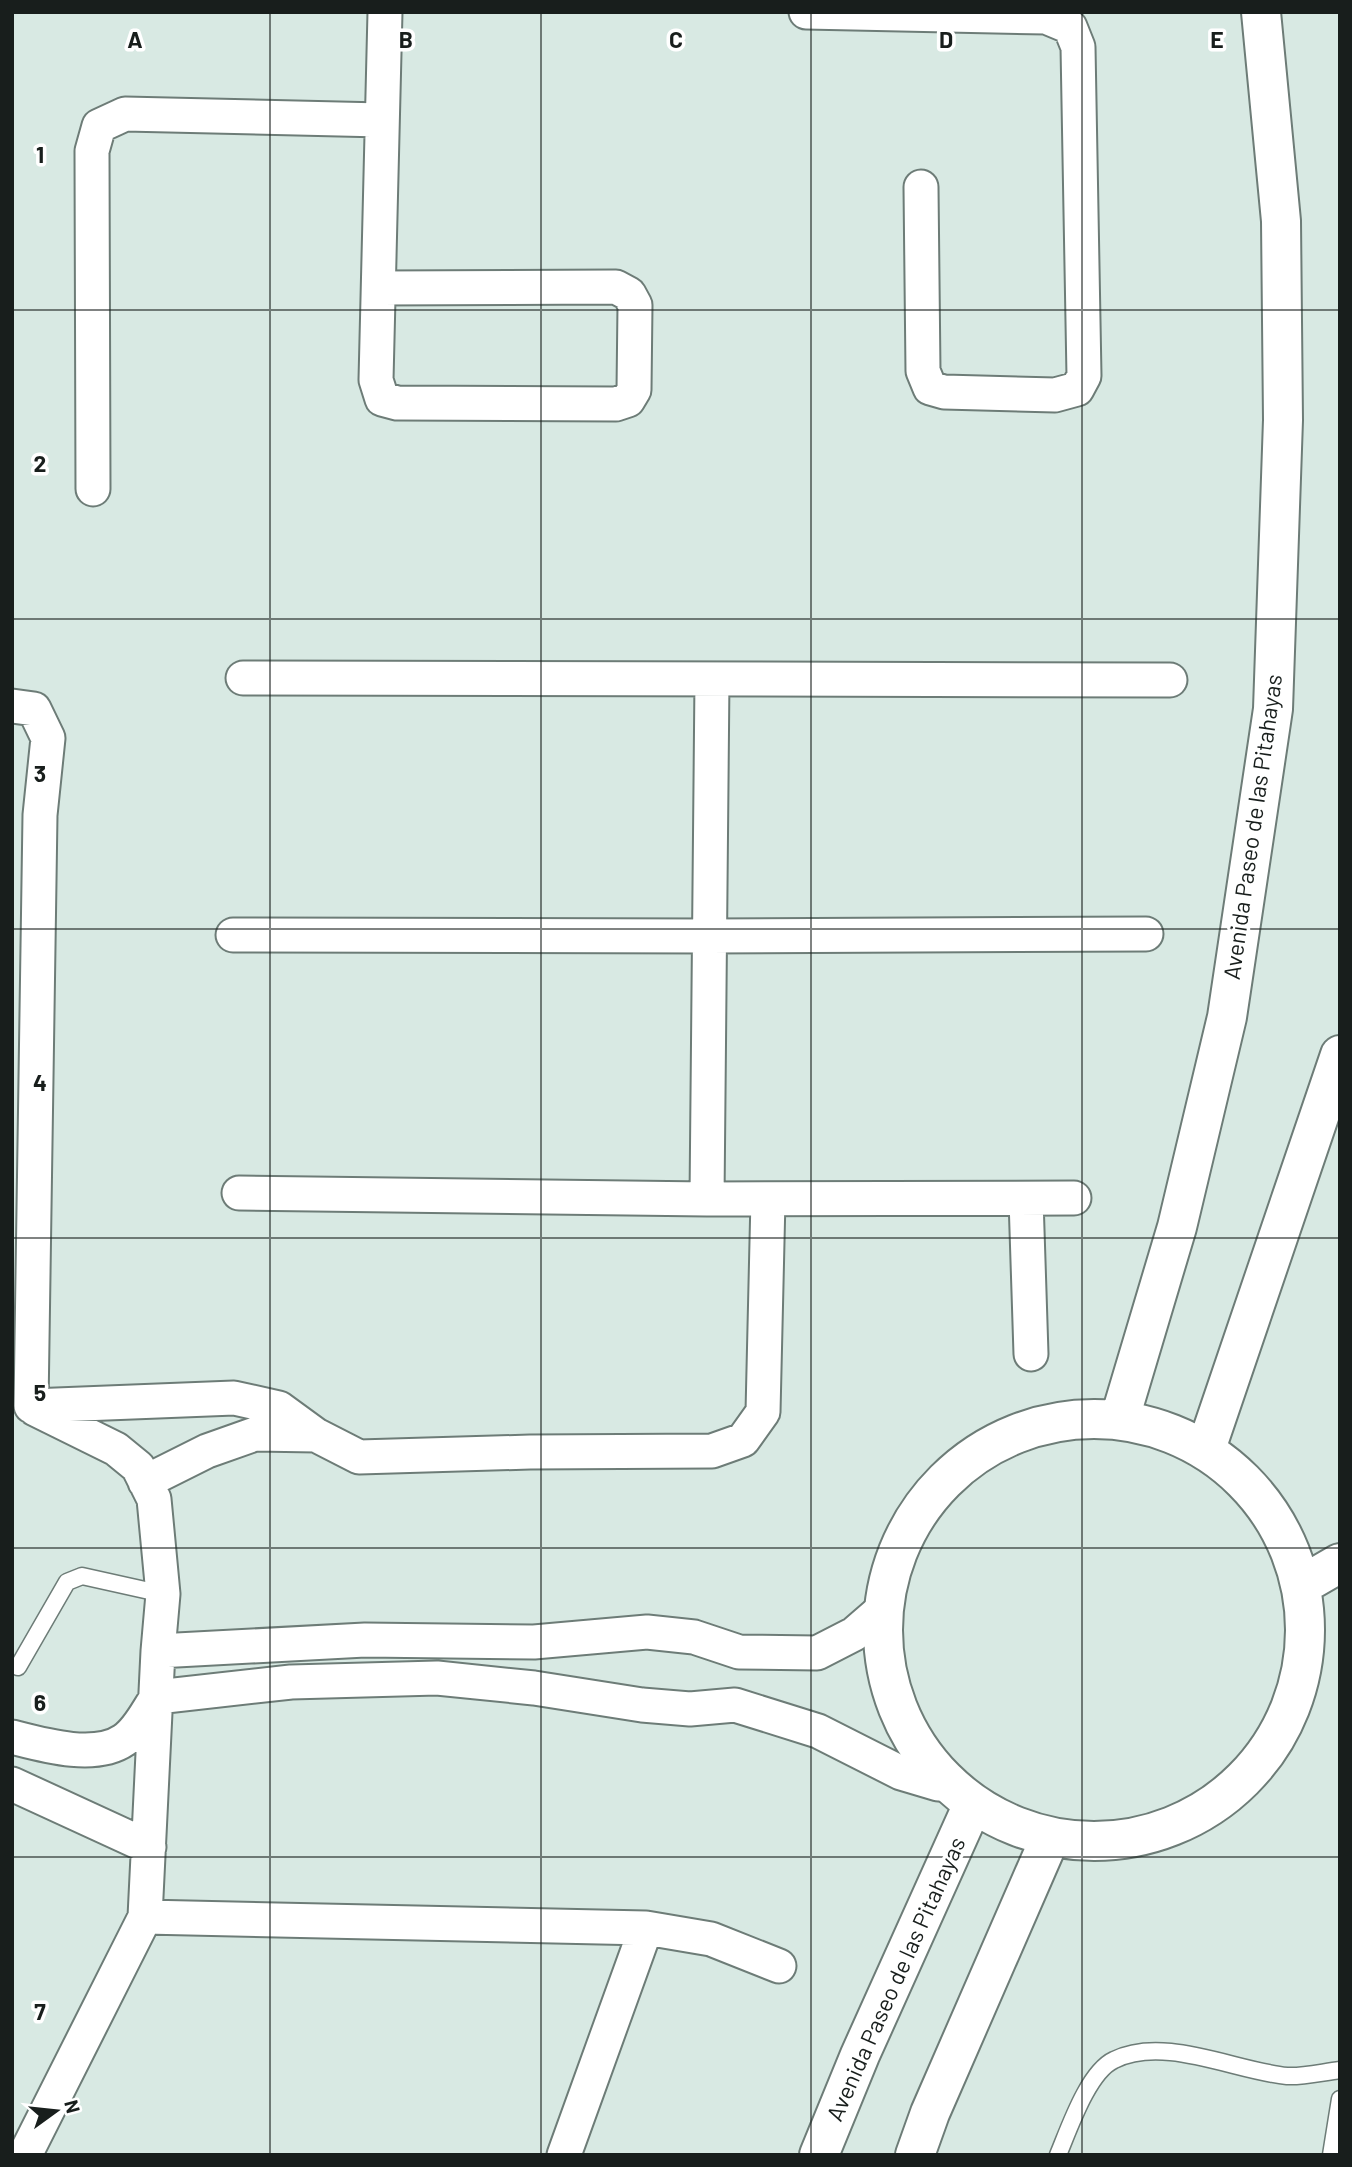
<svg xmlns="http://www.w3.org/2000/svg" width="1352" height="2167" viewBox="0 0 1352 2167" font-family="Barlow,sans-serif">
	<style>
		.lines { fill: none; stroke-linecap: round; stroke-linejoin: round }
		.lane-casing { stroke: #6d7c77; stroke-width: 19 }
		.street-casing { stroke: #6d7c77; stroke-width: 37 }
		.secondary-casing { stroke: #6d7c77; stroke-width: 42 }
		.lane { stroke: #fff; stroke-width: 16 }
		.street { stroke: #fff; stroke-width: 33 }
		.secondary { stroke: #fff; stroke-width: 38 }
		.grid { fill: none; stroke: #181e1c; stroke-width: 2; stroke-opacity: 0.55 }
		.labels { text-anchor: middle; stroke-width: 7; stroke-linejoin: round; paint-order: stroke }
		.street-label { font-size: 23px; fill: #181e1c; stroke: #fff }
		.grid-label { font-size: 23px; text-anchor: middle; font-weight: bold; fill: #181e1c; stroke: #fff; stroke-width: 7; stroke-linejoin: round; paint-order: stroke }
	</style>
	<rect width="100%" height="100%" fill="#d8e9e3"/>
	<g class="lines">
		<!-- lane casing -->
		<g class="lane-casing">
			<path id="lane" d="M18,1667L67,1582L82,1576L163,1594
				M1058,2155C1069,2129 1088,2072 1114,2060C1164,2035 1235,2071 1287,2076C1303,2077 1323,2072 1340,2070
				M1331,2155L1340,2099"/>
		</g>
		<!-- street casing -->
		<g class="street-casing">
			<path id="street" d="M806,12L1046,17L1070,27L1078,47L1084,376L1077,389L1055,395L944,392L930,388L923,371L921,187
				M379,288L616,287L629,294L635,305L634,390L628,400L616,404L397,403L382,399L376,380L385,12
				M93,489L92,151L99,126L125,114L382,120
				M243,678L1170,680
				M12,706L34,709L48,738L40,815L31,1406L234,1398L279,1408L316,1435L359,1457L530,1452L712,1451L743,1440L763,1412L768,1199
				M233,935L709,936L1146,934
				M239,1193L707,1199L1074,1198
				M707,1199L712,679
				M1026,1199L1031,1354
				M145,1482L207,1451L255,1434L316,1435
				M158,1651L365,1640L534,1642L647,1632L694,1637L739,1652L817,1653L854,1634L884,1608
				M157,1697L291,1682L437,1678L534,1688L642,1705L690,1709L735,1705L818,1731L901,1773L938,1784
				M12,1737C43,1745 95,1760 124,1740C139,1730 147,1711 157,1697
				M12,1784L149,1847
				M145,1917L646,1928L711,1939L779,1966
				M25,2155L145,1917L158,1651L163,1594L154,1499L138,1467L116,1449L35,1409
				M564,2155L646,1928"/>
		</g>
		<!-- secondary casing -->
		<g class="secondary-casing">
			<path id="secondary" d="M1120,1418L1177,1227L1227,1017L1273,709L1283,420L1281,221L1261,12
				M883 1630a211 211 0 1 1 422 0a211 211 0 1 1-422 0Z
				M1206,1449L1340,1055
				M1302,1585L1340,1563
				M819,2155L860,2055L973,1804
				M915,2155L930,2113L1050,1838"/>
		</g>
		<!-- lane -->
		<use href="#lane" class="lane"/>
		<!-- street -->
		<use href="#street" class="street"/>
		<!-- secondary -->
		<use href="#secondary" class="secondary"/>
	</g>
	<!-- grid -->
	<path class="grid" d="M270,12V2155M541,12V2155M811,12V2155M1082,12V2155M12,310H1340M12,619H1340M12,929H1340M12,1238H1340M12,1548H1340M12,1857H1340"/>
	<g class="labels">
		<!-- street labels -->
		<g class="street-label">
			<text transform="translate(1253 827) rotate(-82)" y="8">Avenida Paseo de las Pitahayas</text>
			<text transform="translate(896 1979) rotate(-66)" y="8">Avenida Paseo de las Pitahayas</text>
		</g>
	</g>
	<g class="grid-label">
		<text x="135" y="48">A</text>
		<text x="406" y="48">B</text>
		<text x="676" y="48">C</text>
		<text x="946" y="48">D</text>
		<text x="1217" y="48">E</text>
		<text x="40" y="163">1</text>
		<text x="40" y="472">2</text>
		<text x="40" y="782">3</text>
		<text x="40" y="1091">4</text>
		<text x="40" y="1401">5</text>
		<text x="40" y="1711">6</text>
		<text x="40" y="2020">7</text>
	</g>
	<!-- border -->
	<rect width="1352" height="2167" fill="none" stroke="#181e1c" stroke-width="28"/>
	<!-- north arrow -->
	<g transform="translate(56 2111) rotate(75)" stroke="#ffffff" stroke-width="5" paint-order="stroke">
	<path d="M0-5L12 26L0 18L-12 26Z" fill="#181e1c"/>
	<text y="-10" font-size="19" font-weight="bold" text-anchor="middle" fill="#181e1c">N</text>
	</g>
</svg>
